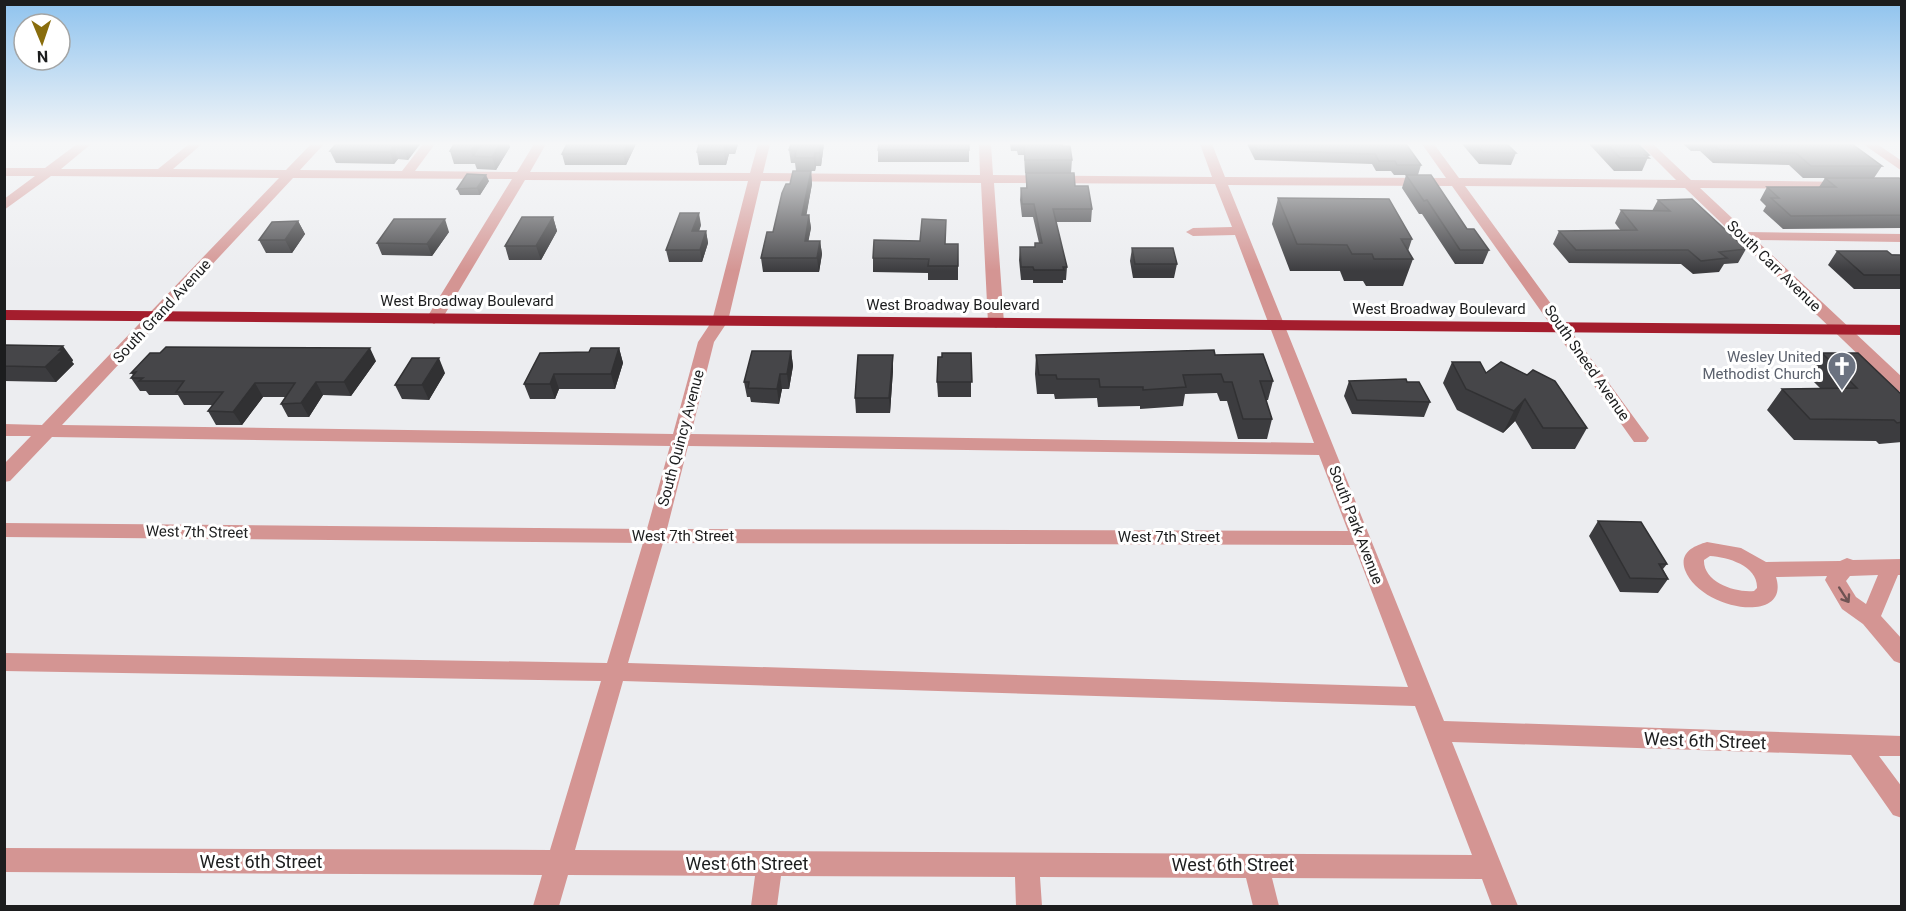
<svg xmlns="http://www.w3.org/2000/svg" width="1906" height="911" viewBox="0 0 1906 911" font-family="Roboto,sans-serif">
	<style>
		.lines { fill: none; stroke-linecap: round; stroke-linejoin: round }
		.minor { fill: #d49593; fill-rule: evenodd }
		.highway { fill: #a41d2d; fill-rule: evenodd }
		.wall { fill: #3c3c3f }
		.shaded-wall { fill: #313133 }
		.building { fill: #464649; stroke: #313133; stroke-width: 1.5 }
		.oneway { stroke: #6f5353 }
		.labels { text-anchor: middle; stroke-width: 6; stroke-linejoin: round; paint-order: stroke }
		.street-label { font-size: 15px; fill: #1c1d1e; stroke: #fff }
		.worship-label { font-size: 15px; fill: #5b616d; stroke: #fff; text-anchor: end }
		.near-street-label { font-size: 18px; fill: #1c1d1e; stroke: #fff }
	</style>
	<rect width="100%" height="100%" fill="#ecedf0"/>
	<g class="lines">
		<!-- minor -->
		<path class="minor" d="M77,144H91L61,169H158L189,144H202L173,169L286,170L311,144H324L300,170L402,171L423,144H435L415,171L517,172L534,144H546L530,172L750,173L758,144H770L763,173L980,175L979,144H991L993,175L1212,177L1200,144H1212L1225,177L1446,178L1422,144H1434L1459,178L1676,180L1640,144H1653L1691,180L1850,182L1852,185L1850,188L1845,189L1700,188L1747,232L1902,234V242L1756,240L1902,377V392L1896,391L1685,188L1465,186L1646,434L1649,438L1646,442H1634L1452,186L1228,185L1444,721L1902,736V756H1879L1902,787V818L1893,815L1851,755L1452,742L1518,906H1492L1482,879L1272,878L1279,906H1253L1246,878L1040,877L1042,906H1016L1015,877L781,876L777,906H751L755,876L568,875L559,906H533L542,875L4,872V848L550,850L601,681L4,671V653L607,663L643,543L4,537V523L647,529L670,446L52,437L10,481L4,482V464L31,436H4V424L42,425L279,178L51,176L4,210V199L35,176H4V168H45ZM293,178L512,179L426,319L434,324L442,319L525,180L748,181L712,321L698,342L673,434L62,425ZM761,181L981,183L988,323L996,328L1004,323L994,183L1215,184L1232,227L1193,228L1186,232L1193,236L1235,235L1314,443L691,434L714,342L728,321ZM688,446L1319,455L1348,531L667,529ZM663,543L1354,545L1408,687L628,663ZM623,681L1415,706L1472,855L575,850Z
			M1863,144H1877L1902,161V171Z
			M1707,542L1741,548L1766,562L1840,561L1847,558L1853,560L1902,559V575H1898L1881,616L1902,639V664L1894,661L1863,624L1842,609L1825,580L1827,576L1776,577C1791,625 1701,611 1685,570C1679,553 1693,546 1707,542ZM1710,556C1728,557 1758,566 1757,588L1754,591C1735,593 1703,582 1704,560ZM1878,575L1866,604L1856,597L1846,581L1850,576Z"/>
		<!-- highway -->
		<path class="highway" d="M4,310L1902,325V335L4,320Z"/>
	</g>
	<!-- wall -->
	<path class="wall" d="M336,144H420L408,160L398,159L394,164L336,163L330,151Z
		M454,144H509L510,147L496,170L477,169L475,164H454L450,151Z
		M567,144H636L626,165H565L562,154Z
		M699,144H738L735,154H729L726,165H699L697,152Z
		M824,144L821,166H816L815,171H811L812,184L806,215H809L811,228L808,241H820L822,254L819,272H763L761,258L773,232L796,171L795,163H791L789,150Z
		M969,144V162H878V150Z
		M1010,144H1062L1063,146L1072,160L1071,173L1075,186L1092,209L1091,222H1056L1067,267L1066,280H1063V283H1033V280H1021L1019,260L1020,247H1035L1039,243L1033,217H1022L1020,200L1021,188H1026V173H1025L1024,155H1018L1017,151H1011Z
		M1247,144H1406L1421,165L1418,175L1467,229L1489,250L1483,264H1455L1422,214H1419L1402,188L1406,175H1394L1391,171H1376L1372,164L1255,160Z
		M1462,144H1507L1516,153L1511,165L1479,164Z
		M1589,144H1638L1649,155L1642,171H1614Z
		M1683,144H1852L1882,166L1874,178L1902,180V230L1900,228L1783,229L1763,211L1766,206L1760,200L1767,187H1819L1825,178H1803L1789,165L1713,163L1700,151H1691Z
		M489,181L480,195H460L457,189Z
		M1278,198L1412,239L1408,251L1413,259L1403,286H1366L1363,281H1344L1340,271H1290L1272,224Z
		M1658,200L1746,249L1738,263L1724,264L1719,272L1693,274L1681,264L1569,263L1553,244L1559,231H1621L1615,223L1621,210L1652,211Z
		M553,217L557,231L541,260H509L505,246Z
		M298,221L305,234L292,253H266L259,240Z
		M701,225L699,231H706L708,243L702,262H669L666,250Z
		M449,232L432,256L382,255L377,243Z
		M946,244H958V280H928V273L873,272V258Z
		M1132,248L1177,264L1174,278H1133L1130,261Z
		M1837,251L1902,255V289H1854L1828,265Z
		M4,345L73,360L72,362L74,364L56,382L4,381Z
		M619,348L623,363L615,389H559L555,399H530L524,384L589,352Z
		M791,351L793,366L789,389H782L779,404L751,402L750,397H747L744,382Z
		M971,353V397H938L937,382L942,357Z
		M1822,353L1902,395V442L1879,444L1876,441L1794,440L1767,410L1782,389L1820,388L1807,375Z
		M1036,355H1215L1273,381L1268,400H1266L1272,419L1267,439H1238L1227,401H1220L1217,393L1185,394L1183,406L1140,409V406L1098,407L1097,398L1055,399L1054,394H1037L1035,374Z
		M376,361L351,396L323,395L309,417H288L281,404L285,397H263L242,425H216L208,411L212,405H184L178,395H149L146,391H140L131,378L133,375L131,373Z
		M1452,362L1486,373L1587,428L1575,449H1532L1515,421L1503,433L1457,410L1443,383Z
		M893,370L890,413H856L855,398Z
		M445,373L429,400L402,399L395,385Z
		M1349,381L1407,382L1430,402L1424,417L1352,414L1344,396Z
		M1598,521L1667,564L1663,569L1668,579L1658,593L1620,592L1589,536Z"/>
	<!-- shaded-wall -->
	<path class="shaded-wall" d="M406,144H420L408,160L403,147Z
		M476,144H490L473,156L471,151Z
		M500,144H509L510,147L496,170L492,157Z
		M628,144H636L626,165L623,154Z
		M726,144H727L729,154L726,165L724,152Z
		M734,144H738L735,154Z
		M821,144H824L821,166L819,153Z
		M393,147L398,159L394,164L390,152Z
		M815,153L816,166L815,171L814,158Z
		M811,171L812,184L804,229L802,215Z
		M486,175L489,181L480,195L477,188Z
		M699,213L701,225L695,243L692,231Z
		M809,215L811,228L806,254L805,241Z
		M553,217L557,231L541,260L536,246Z
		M445,219L449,232L432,256L427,244Z
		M298,221L305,234L292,253L285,240Z
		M706,231L708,243L702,262L700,250Z
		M820,241L822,254L819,272L817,258Z
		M63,346L73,360L72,362L74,364L56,382L45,367Z
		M370,348L376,361L351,396L344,382Z
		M619,348L623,363L615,389L611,374Z
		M791,351L793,366L789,389L787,374Z
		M893,355V370L890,413L889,398Z
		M439,358L445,373L429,400L422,385Z
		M554,374L559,389L555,399L550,384Z
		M780,374L782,389L779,404L777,389Z
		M316,382L323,395L309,417L301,403Z
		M255,383L263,397L242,425L233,412Z
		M1525,399L1515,421L1503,433L1514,411Z"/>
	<!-- building -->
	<path class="building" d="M336,144H406L403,147H393L390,152L330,151Z
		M454,144H476L471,151H450Z
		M481,144H500L492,157L473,156Z
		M567,144H628L623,154H562Z
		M699,144H726L724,152H697Z
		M791,144H821L819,153H815L814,158H795L796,151L789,150Z
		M879,144H969V150H878Z
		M1024,144H1062L1063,146H1070L1072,160H1025Z
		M1254,144H1406L1421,165H1397L1395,161H1379L1375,154L1257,150Z
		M1476,144H1507L1516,153L1483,152Z
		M1607,144H1638L1649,155H1645L1649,158H1620Z
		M1712,144H1852L1882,166H1811L1796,153L1720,150Z
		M793,171H811L802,215H809L805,241H820L817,258H761L767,232H773L782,193L786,184H790Z
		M1026,173H1074L1075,186H1088L1092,209H1053L1067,267H1063L1064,270H1034L1033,267H1021L1020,247H1035V243H1042L1034,204H1022L1021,188H1027Z
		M467,174L486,175L477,188L457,189Z
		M1406,175H1431L1467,229H1474L1489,250H1460L1427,200L1424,201Z
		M1825,178H1899L1902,180V215L1791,216L1771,198H1779L1767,187H1836Z
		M1278,198L1389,199L1412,239H1401L1413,259H1374L1372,254H1352L1347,245L1297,244Z
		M1692,199L1746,249L1719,252L1727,258L1701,261L1688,250H1576L1559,231L1637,230L1621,210L1670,211L1658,200Z
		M680,213H699L692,231H706L700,250H666Z
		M522,217H553L536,246H505Z
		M394,219H445L427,244L377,243Z
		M922,219L946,220L945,244H958V266H928L929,259L873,258L874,240L920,241Z
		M298,221L285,240H259L272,222Z
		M1132,248H1173L1177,264H1135Z
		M1837,251H1887L1892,255H1902V275H1864Z
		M4,345L63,346L59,350H63L45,367L4,366Z
		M166,347L370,348L344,382H316L301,403L281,404L295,383H255L233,412L208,411L223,392H176L184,381H139L143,378H131L136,372L131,373L150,353H160Z
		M591,348H619L611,374H554L550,384H524L540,353L589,352Z
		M1214,350L1215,355L1263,354L1273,381H1260L1272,419H1243L1232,382H1224L1221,374L1183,375L1186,387L1143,390V387H1100L1099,379H1057L1056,375H1039L1036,355Z
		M752,351H791L787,374H780L777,389L748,388L749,382H744Z
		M942,353H971L972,382H937L938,357H942Z
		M1822,353H1858L1902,395V422L1897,423L1894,420L1810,419L1782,389L1857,388Z
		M858,355H893L889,398H855Z
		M412,358H439L422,385H395Z
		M1452,362H1480L1486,373L1501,362L1527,375L1533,370L1555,381L1587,428H1543L1525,399L1514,411L1466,389Z
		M1406,379L1407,382H1419L1430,402L1357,400L1349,381Z
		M1598,521L1641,522L1667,564H1659L1668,579L1630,578Z"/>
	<!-- one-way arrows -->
	<defs><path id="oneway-shaft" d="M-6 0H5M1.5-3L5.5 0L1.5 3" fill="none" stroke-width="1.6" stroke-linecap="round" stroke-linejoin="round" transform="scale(1.5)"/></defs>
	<use class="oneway" href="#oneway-shaft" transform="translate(1844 595) rotate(57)"/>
	<!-- sky -->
	<linearGradient id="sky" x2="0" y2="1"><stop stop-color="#8fc3ee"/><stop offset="0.53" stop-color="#f6f7f8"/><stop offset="1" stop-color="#f6f7f8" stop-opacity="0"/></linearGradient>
	<rect width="1906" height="271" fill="url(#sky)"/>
	<!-- icons -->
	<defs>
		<g id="church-pin" transform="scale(1.5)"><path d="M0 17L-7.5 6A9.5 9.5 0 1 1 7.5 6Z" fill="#6b7280" stroke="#fff"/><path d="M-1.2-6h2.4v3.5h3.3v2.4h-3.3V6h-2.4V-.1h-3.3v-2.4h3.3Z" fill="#fff"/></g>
	</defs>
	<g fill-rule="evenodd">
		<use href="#church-pin" x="1842" y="366"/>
	</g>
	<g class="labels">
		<!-- street labels -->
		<g class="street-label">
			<text transform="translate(1774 266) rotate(44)" y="5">South Carr Avenue</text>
			<text x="467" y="306">West Broadway Boulevard</text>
			<text x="953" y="310">West Broadway Boulevard</text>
			<text x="1439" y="314">West Broadway Boulevard</text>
			<text transform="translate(162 311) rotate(-47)" y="5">South Grand Avenue</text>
			<text transform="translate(1587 363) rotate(55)" y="5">South Sneed Avenue</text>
			<text transform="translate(681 438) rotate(-75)" y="5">South Quincy Avenue</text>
			<text transform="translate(1356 525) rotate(69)" y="5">South Park Avenue</text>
			<text transform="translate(197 532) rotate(1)" y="5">West 7th Street</text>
			<text x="683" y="541">West 7th Street</text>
			<text x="1169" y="542">West 7th Street</text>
		</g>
		<!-- worship labels -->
		<g class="worship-label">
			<text x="1821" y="362">Wesley United<tspan x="1821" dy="17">Methodist Church</tspan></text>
		</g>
		<!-- near-street labels -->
		<g class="near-street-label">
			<text transform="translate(1705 741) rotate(2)" y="6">West 6th Street</text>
			<text x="261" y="868">West 6th Street</text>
			<text x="747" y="870">West 6th Street</text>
			<text x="1233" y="871">West 6th Street</text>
		</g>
	</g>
	<!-- border -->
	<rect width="1906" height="911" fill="none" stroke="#1c1d1e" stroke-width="12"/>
	<!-- north arrow -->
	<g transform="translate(42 42) rotate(178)"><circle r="28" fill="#ffffff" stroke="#a4a5a5" stroke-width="1.5"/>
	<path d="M0-4.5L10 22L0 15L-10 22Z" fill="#896d0d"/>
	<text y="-9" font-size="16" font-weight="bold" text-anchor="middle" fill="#1c1d1e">N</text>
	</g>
</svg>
